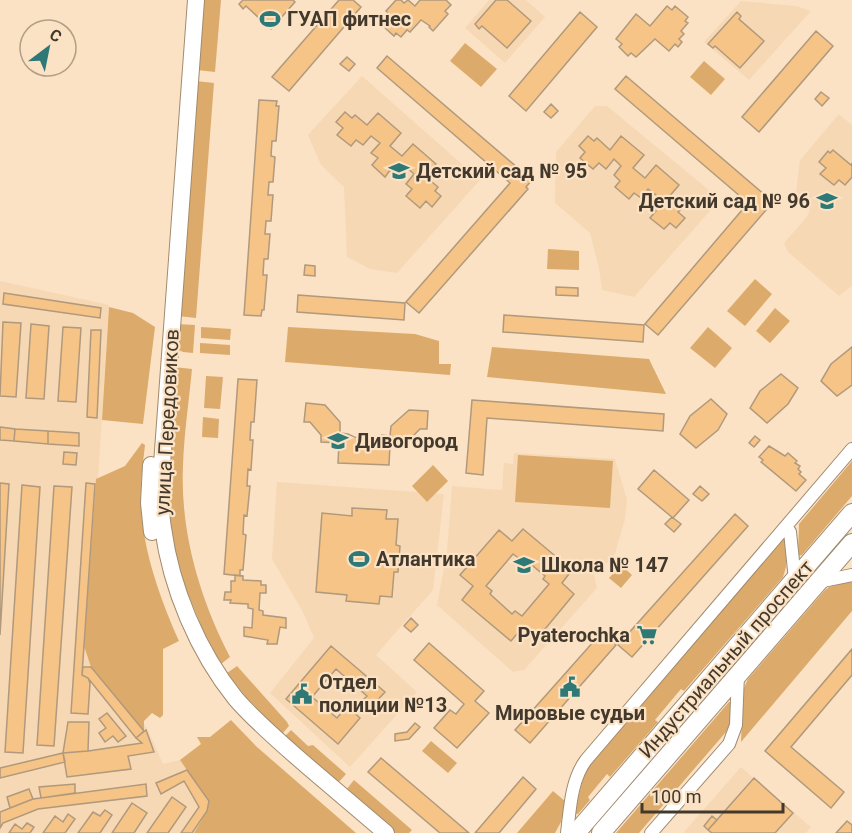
<svg xmlns="http://www.w3.org/2000/svg" width="852" height="833" viewBox="0 0 852 833" font-family="Roboto,sans-serif">
	<style>
		.built { fill: #f6d8b4 }
		.green { fill: #dcab6c }
		.building { fill: #f6c486; stroke: #b0997d; stroke-width: 1.5; fill-rule: evenodd }
		.lines { fill: none; stroke-linecap: round; stroke-linejoin: round }
		.street-casing { stroke: #a18b6f; stroke-width: 14 }
		.secondary-casing { stroke: #a18b6f; stroke-width: 18 }
		.primary-casing { stroke: #a18b6f; stroke-width: 20 }
		.street { stroke: #fff; stroke-width: 12 }
		.secondary { stroke: #fff; stroke-width: 16 }
		.primary { stroke: #fff; stroke-width: 18 }
		.labels { text-anchor: middle; stroke-width: 4.5; stroke-linejoin: round; paint-order: stroke }
		.poi-label { font-size: 20px; font-weight: bold; fill: #42382c; stroke: #fbe2c4; text-anchor: start }
		.street-label { font-size: 20px; fill: #42382c; stroke: #fbe2c4 }
	</style>
	<rect width="100%" height="100%" fill="#fbe2c4"/>
	<!-- built -->
	<path class="built" d="M489,0H526L545,17L505,63L465,28Z
		M741,1L796,6L811,11L749,80L704,42Z
		M362,76L480,180L397,273L370,269L347,257L344,187L321,165L308,135Z
		M595,106H607L716,196L717,203L634,297L602,290L599,268L590,233L555,203L556,152Z
		M839,114L852,125V286L839,296L788,252L784,243L806,218L810,210L796,192L800,160Z
		M0,281L109,305L87,657L119,690L147,728L163,764L180,760L209,801L207,810L194,833H0Z
		M514,453L615,459L627,500L625,519L614,557L594,574L597,588L524,670L513,672L437,605L447,551L452,486L502,490L504,463L513,464Z
		M277,482L444,494L433,590L376,655L417,692L350,767L270,693L314,638L303,612L272,559Z
		M741,767L811,827L806,833H683Z"/>
	<!-- green -->
	<path class="green" d="M202,0H221L215,72L197,70Z
		M465,43L497,69L481,87L450,61Z
		M704,61L725,79L711,95L690,77Z
		M196,81L214,83L196,318L178,316Z
		M548,249L579,251V270L547,269Z
		M755,279L772,294L745,326L727,311Z
		M109,307L133,313L155,327L143,424L102,420Z
		M775,308L790,321L770,343L756,331Z
		M177,324L195,325L193,353L183,352L175,348Z
		M201,327L231,329L230,340L201,338Z
		M288,327L415,334L439,341V364H451L450,375L285,362Z
		M708,327L732,348L715,368L690,348Z
		M200,343L230,345V355L200,353Z
		M492,347L649,359L666,394L487,377Z
		M174,367L192,369C189,401 184,434 183,466C180,532 200,599 230,657L221,664L203,630L186,589L175,552L166,496Z
		M206,376L223,377L220,409L204,408Z
		M203,417L219,419L218,438L202,437Z
		M142,443L145,445C143,463 140,483 141,501C142,549 160,598 179,641L163,649V715L160,718L152,713L144,721V731L91,667L84,646L96,479L125,466Z
		M518,455L613,461L610,508L515,502Z
		M852,461V496L802,555L798,556L799,524Z
		M433,465L448,481L427,502L412,486Z
		M783,537L786,539V567L783,577L684,691L681,689L655,720L658,722L610,777L607,774L588,797L590,800L578,814H574L586,768Z
		M621,565L632,575L621,588L609,578Z
		M852,580V611L741,742L743,690L748,679L825,590L829,587Z
		M237,666L287,722L289,726L282,734L246,697L227,673Z
		M729,702H731V721L726,732L639,833H616Z
		M231,720L257,747L356,833H194L207,811L208,801L180,760L201,744L197,737H210Z
		M291,730L308,746L313,745L346,774L338,783L285,736Z
		M431,741L457,763L448,773L422,751Z
		M354,780L412,830L409,833H395L346,790Z
		M553,791L566,802L561,822L555,833H517Z"/>
	<!-- building -->
	<path class="building" d="M243,0H293L295,2L271,29L246,6L243,9L239,4Z
		M339,0H353L361,7L289,91L272,77Z
		M396,0H401L404,3L408,0L415,6L420,0H446L451,5L445,11L448,14L433,31L429,27L430,26L421,20L410,32L407,30L401,37L396,33L394,36L384,27L386,24L382,20L388,13L386,11Z
		M496,0H507L531,21L507,48L482,26L479,29L475,24Z
		M667,6L672,10L675,6L688,17L685,21L688,23L681,31L684,34L679,39L682,42L678,47L675,44L669,51L655,39L636,57L631,53L628,56L619,47L622,44L616,39L636,14L650,26Z
		M580,12L597,27L526,111L509,96Z
		M737,12L741,16L739,19L764,41L740,68L715,46L713,48L708,44Z
		M816,31L833,46L759,132L742,117Z
		M387,56L532,180L526,187L528,189L419,313L406,302L510,183L377,68Z
		M347,57L355,64L349,71L340,64Z
		M626,76L773,202L658,335L645,324L748,203L615,89Z
		M821,92L829,98L822,106L815,99Z
		M259,100L277,101L276,106H279L276,141H272L271,156L275,157L273,182H269L268,195H273L271,221H266L265,234H270L268,259H264L263,275H267L264,310H262L261,316L244,315Z
		M551,104L558,111L551,118L544,112Z
		M345,112L352,118L355,115L367,125L378,113L401,133L390,146L402,156L413,144L436,164L426,177L438,187L435,191L441,196L432,207L426,201L420,208L406,196L412,189L406,184L414,174L405,166L397,176L390,170L385,177L372,165L378,158L371,153L380,143L371,136L363,145L356,140L351,146L337,135L343,128L336,122Z
		M588,136L594,141L597,138L610,150L621,136L644,155L633,168L645,178L656,165L679,185L668,198L681,209L678,212L685,218L676,228L670,223L664,229L650,218L656,211L649,206L657,196L648,189L641,198L634,193L629,199L615,187L620,181L614,175L621,166L614,159L606,169L599,163L593,169L580,158L585,152L579,146Z
		M833,150L851,165L852,163V177L845,185L839,180L834,185L820,174L826,168L819,162L828,151L830,153Z
		M305,265L315,266V276L304,275Z
		M556,287L578,288V296L556,295Z
		M4,293L101,308L100,318L3,304Z
		M298,295L405,303L404,320L297,312Z
		M504,315L644,325L643,342L503,332Z
		M3,322L21,323L16,397L0,396Z
		M31,324L49,326L44,399L26,398Z
		M63,327L81,328L76,402L58,401Z
		M91,330H101L97,418L87,417Z
		M852,347V385L837,396L821,381L831,364Z
		M781,374L798,388L788,404L767,423L750,408L760,391Z
		M238,379L257,380L254,422H251L250,440H253L251,470L248,469L247,486H250L247,516L244,515L243,534L246,535L243,570H240V576L224,574Z
		M711,399L727,414L718,430L696,448L680,434L690,416Z
		M472,400L664,414L663,431L487,418L483,475L466,473Z
		M306,403L325,405L340,422V433L348,434L354,437L376,438L382,435L390,436L391,426L409,410L428,411L427,429H420L409,440L408,447L390,445L389,465L338,463L339,443L321,442V435L310,422H304Z
		M0,427L15,429L14,441L0,440Z
		M15,429L48,431V444L14,441Z
		M48,431L79,433V446L48,444Z
		M755,436L760,440L754,447L749,443Z
		M769,446L785,456L788,453L797,461L795,463L800,466L798,469L801,472L799,474L806,480L796,491L761,462L763,460L759,457Z
		M64,452L77,453L76,465L63,464Z
		M654,470L689,500L673,518L638,489Z
		M0,483L9,484L0,635Z
		M86,483L95,484L82,675L88,678L90,683L88,714L71,713Z
		M22,485L40,487L23,753L5,752Z
		M54,486L72,487L54,746L37,745Z
		M700,486L709,494L702,501L693,494Z
		M352,508L387,510L386,519H398L396,545L400,546L398,572H394L392,597L380,596L379,604L346,601L347,595L316,592L322,513L352,516Z
		M735,514L748,526L632,657L618,645Z
		M672,517L681,524L674,532L665,524Z
		M523,529L572,570L562,583L574,594L536,640L522,628L511,641L462,600L473,586L460,575L499,530L512,541ZM513,554L520,559L522,557L545,576L543,579L549,584L522,616L515,611L512,614L490,594L492,591L486,586Z
		M235,575L243,576V580L261,581V585H266V593H260L259,610L263,611V615L286,618V628L280,627L277,644H267L268,640L244,636V627L252,628L253,609L248,608V604L230,603L231,600H224L225,592H231V581H235Z
		M411,618L418,625L411,632L404,626Z
		M602,632L616,645L530,743L515,730Z
		M429,643L484,691L475,701L489,713L457,748L434,728L450,710L456,714L464,704L414,660Z
		M331,646L385,692L372,706L364,699L367,696L336,669L312,697L337,718L347,706L360,718L338,744L286,699Z
		M852,649V675L791,747L844,792L831,808L765,751Z
		M83,667H91L144,731L136,738L88,678L82,675Z
		M107,713L126,736L118,742L113,736L105,742L99,733L106,728L99,719Z
		M68,722H89L88,751L63,753Z
		M415,723L420,727L409,739L395,741V734L407,732Z
		M146,730L154,752L128,756L131,769L67,777L63,753L88,751L142,743L136,738Z
		M63,753L65,762L0,778V768Z
		M381,758L434,803L469,833H440L368,772Z
		M187,770L209,801L207,811L192,833H181L199,807L184,781L161,794L156,783Z
		M523,777L536,789L499,833H475Z
		M754,778L793,813L775,833H712L708,830Z
		M75,784V793L41,798L39,787Z
		M146,784L147,796L38,809L3,823L0,828V812L33,799Z
		M29,789L33,799L10,808L7,797Z
		M172,797L186,807L168,833H147Z
		M132,803L147,813L134,833H112Z
		M105,810L112,815L100,833H78L93,812L100,816Z
		M68,814L75,819L65,833H43L55,816L63,822Z
		M712,816L717,820L708,830L704,826Z
		M847,821L852,825V833H836Z
		M27,823L34,827L30,833H9L15,824L22,829Z"/>
	<g class="lines">
		<!-- street casing -->
		<g class="street-casing">
			<path id="street" d="M786,526L790,532L795,580
				M818,582L852,575
				M567,833C570,809 571,780 586,760L852,449
				M651,833L729,744L736,725L738,674"/>
		</g>
		<!-- secondary casing -->
		<g class="secondary-casing">
			<path id="secondary" d="M196,0L161,478C161,495 160,512 163,528C171,588 198,652 236,699C257,723 282,744 306,765C332,787 359,810 386,833
				M151,465L149,503L152,532"/>
		</g>
		<!-- primary casing -->
		<g class="primary-casing">
			<path id="primary" d="M576,833L852,513
				M601,833L852,543"/>
		</g>
		<!-- street -->
		<use href="#street" class="street"/>
		<!-- secondary -->
		<use href="#secondary" class="secondary"/>
		<!-- primary -->
		<use href="#primary" class="primary"/>
	</g>
	<!-- icons -->
	<defs>
		<g id="stadium-bare" transform="scale(1.62)"><path d="M0-5a6.5 5 0 1 0 0 10a6.5 5 0 1 0 0-10ZM-3.5-1.8h7v3.6h-7Z" fill="#2e7876" stroke="#fbe2c4" stroke-width="2.5" paint-order="stroke"/></g>
		<g id="school-bare" transform="scale(1.62)"><path d="M0-5L7-2L0 1L-7-2ZM-4 1L0 2.5L4 1V4Q0 6-4 4Z" fill="#2e7876" stroke="#fbe2c4" stroke-width="2.5" paint-order="stroke"/></g>
		<g id="supermarket-bare" transform="scale(1.62)"><path d="M-6-5.5h2.5l.6 2H6L4.5 2H-2.5L-4.4-4H-6ZM-1.5 3.2a1.3 1.3 0 1 0 .1 0ZM3 3.2a1.3 1.3 0 1 0 .1 0Z" fill="#2e7876" stroke="#fbe2c4" stroke-width="2.5" paint-order="stroke"/></g>
		<g id="civic-bare" transform="scale(1.62)"><path d="M-.6-6.5H3V-4.5H.6V-3L4-1V1h2V6H-6V1h2V-1L-.6-3ZM-1.2 2.5V6h2.4V2.5Z" fill="#2e7876" stroke="#fbe2c4" stroke-width="2.5" paint-order="stroke"/></g>
	</defs>
	<g fill-rule="evenodd">
		<use href="#stadium-bare" x="270" y="19"/>
		<use href="#school-bare" x="399" y="171"/>
		<use href="#school-bare" x="827" y="201"/>
		<use href="#school-bare" x="338" y="441"/>
		<use href="#stadium-bare" x="359" y="559"/>
		<use href="#school-bare" x="524" y="565"/>
		<use href="#supermarket-bare" x="647" y="635"/>
		<use href="#civic-bare" x="570" y="687"/>
		<use href="#civic-bare" x="302" y="694"/>
	</g>
	<g class="labels">
		<!-- poi labels -->
		<g class="poi-label">
			<text x="287" y="26">ГУАП фитнес</text>
			<text x="416" y="178">Детский сад № 95</text>
			<text x="810" y="208" text-anchor="end">Детский сад № 96</text>
			<text x="355" y="448">Дивогород</text>
			<text x="376" y="566">Атлантика</text>
			<text x="541" y="572">Школа № 147</text>
			<text x="630" y="642" text-anchor="end">Pyaterochka</text>
			<text x="319" y="689">Отдел<tspan x="319" dy="23">полиции №13</tspan></text>
			<text x="570" y="720" text-anchor="middle">Мировые судьи</text>
		</g>
		<!-- street labels -->
		<g class="street-label">
			<text transform="translate(167 422) rotate(-87)" y="7">улица Передовиков</text>
			<text transform="translate(726 659) rotate(-49)" y="7">Индустриальный проспект</text>
		</g>
	</g>
	<!-- north arrow -->
	<g transform="translate(48 48) rotate(32)"><circle r="28" fill="#fbe2c4" stroke="#b19e87" stroke-width="1.5"/>
	<path d="M0-4.5L10 22L0 15L-10 22Z" fill="#2e7876"/>
	<text y="-9" font-size="16" font-weight="bold" text-anchor="middle" fill="#42382c">С</text>
	</g>
	<!-- scale -->
	<path d="M642 803v9h141v-9" fill="none" stroke="#42382c" stroke-width="3"/>
	<text x="651" y="803" font-size="18" fill="#42382c" stroke="#fbe2c4" stroke-width="4.5" paint-order="stroke">100 m</text>
</svg>
